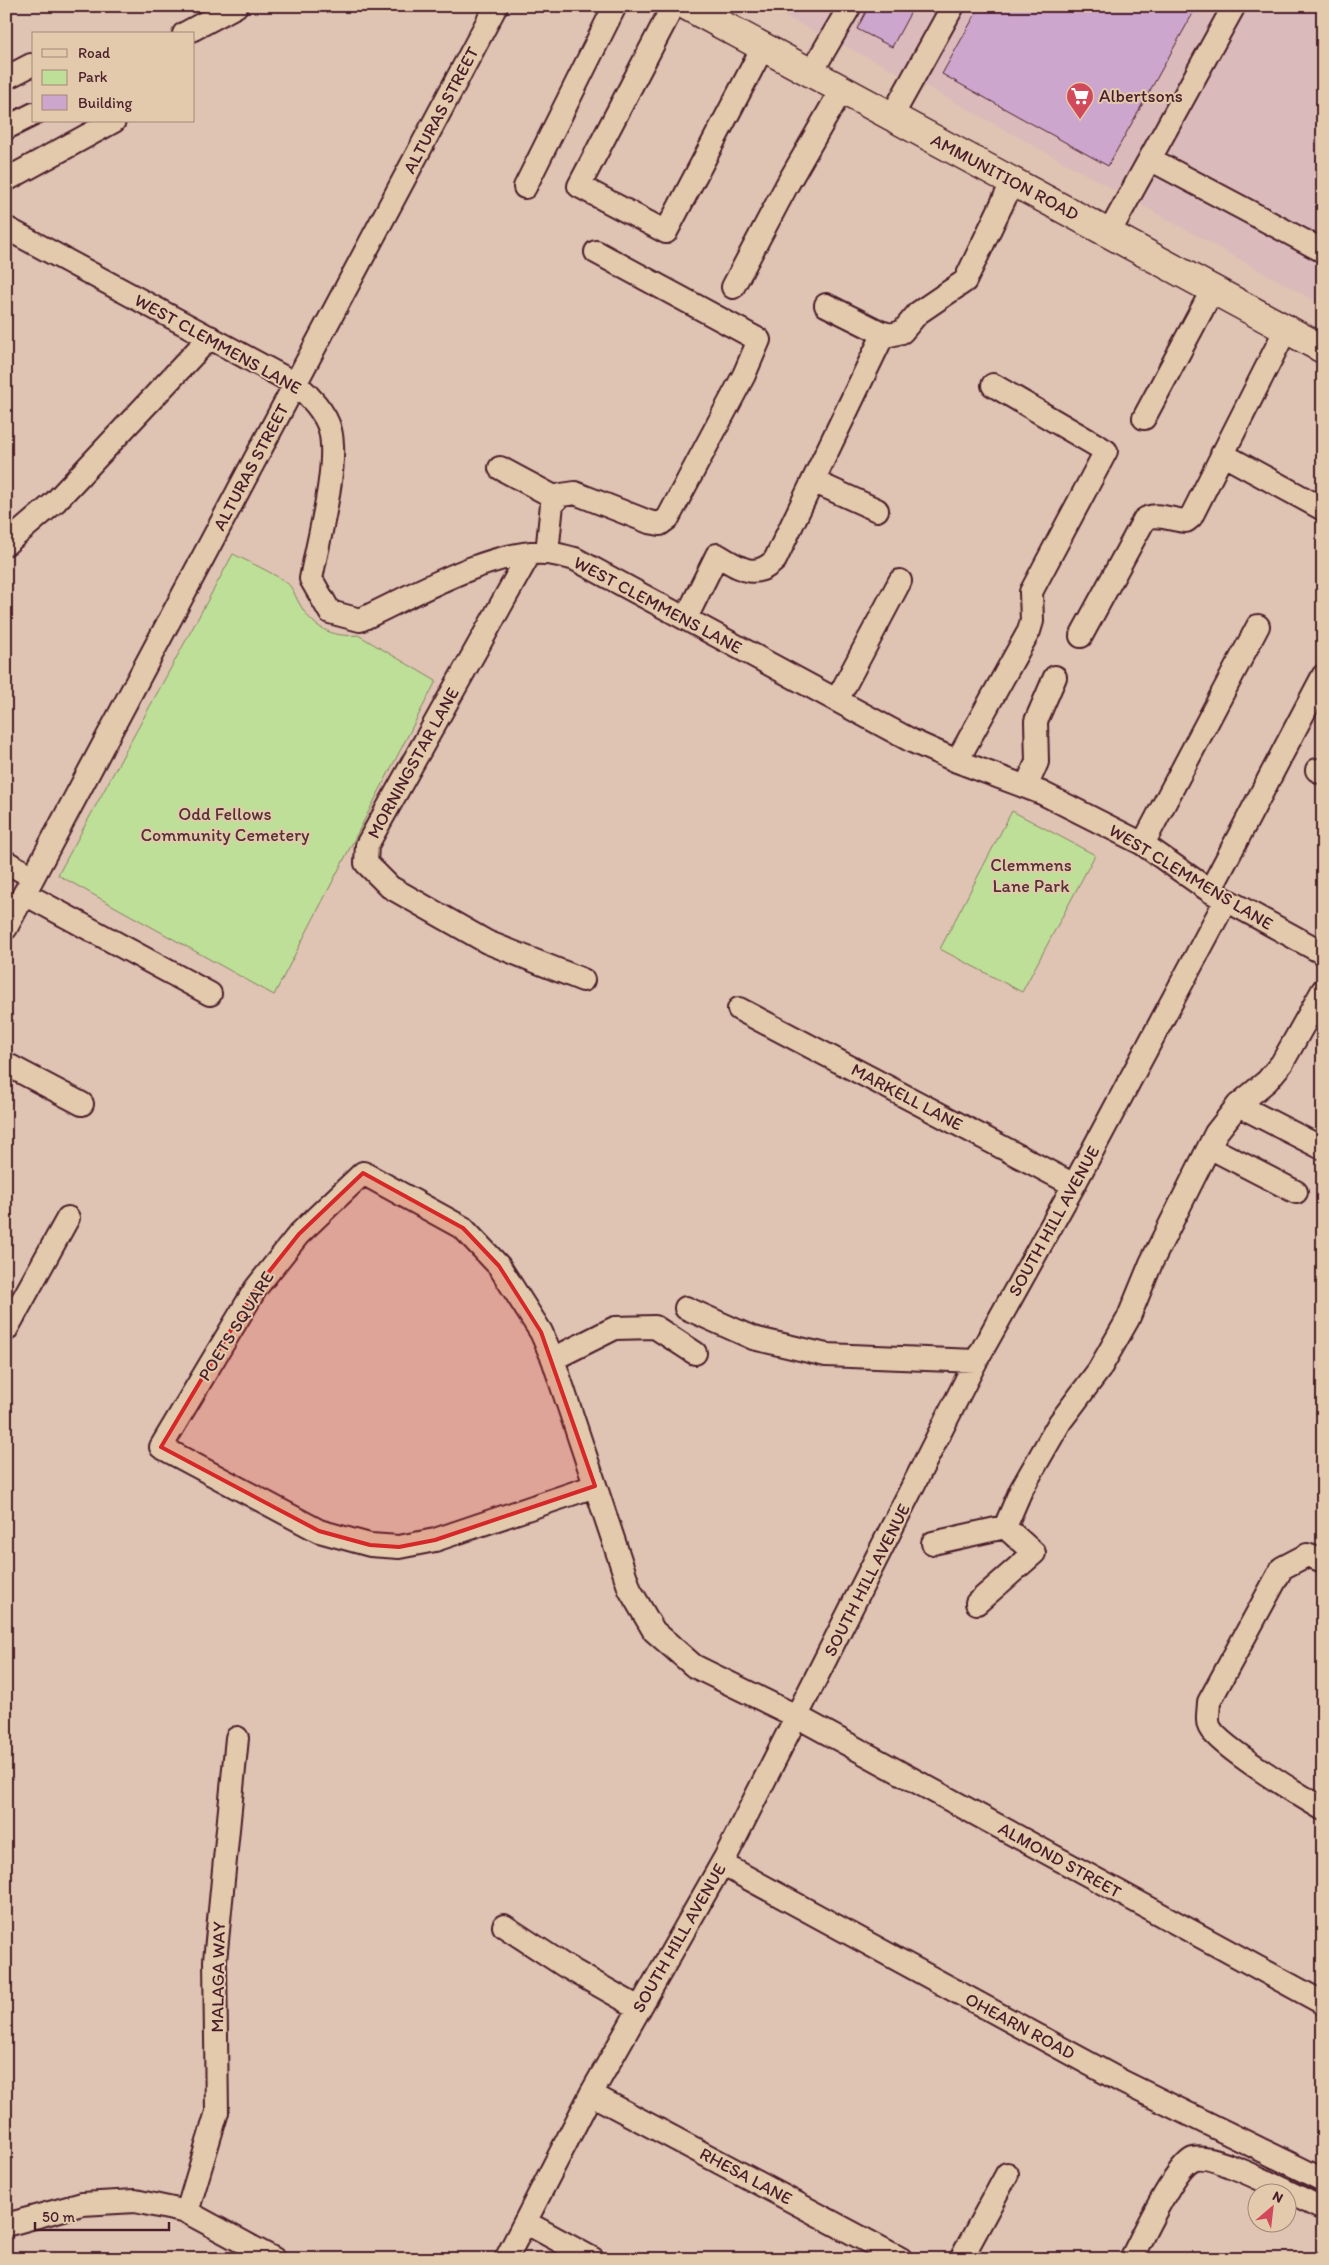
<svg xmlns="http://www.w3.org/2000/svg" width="1329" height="2265" viewBox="0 0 1329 2265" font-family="Itim,sans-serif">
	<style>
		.built { fill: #dababb }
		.green { fill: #bedf98; stroke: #847f62 }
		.building { fill: #cda6cd; stroke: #4a1f2b }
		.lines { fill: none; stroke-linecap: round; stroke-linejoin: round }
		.minor-casing { stroke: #4a1f2b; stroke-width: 26 }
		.major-casing { stroke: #4a1f2b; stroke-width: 31 }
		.minor { stroke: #e4caac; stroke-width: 22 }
		.major { stroke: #e4caac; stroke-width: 28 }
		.marked { fill: #d62828; fill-opacity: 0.2; stroke: #d62828; stroke-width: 4; stroke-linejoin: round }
		.labels { text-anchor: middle; stroke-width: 4; stroke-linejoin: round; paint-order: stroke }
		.poi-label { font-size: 18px; fill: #4a1f2b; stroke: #e4caac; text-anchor: start }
		.street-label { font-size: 18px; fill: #4a1f2b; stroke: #e4caac }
		.park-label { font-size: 18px; fill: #563236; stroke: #e4caac }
	</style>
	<rect width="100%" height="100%" fill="#dfc3b3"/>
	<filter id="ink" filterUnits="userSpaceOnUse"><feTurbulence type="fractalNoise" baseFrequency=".02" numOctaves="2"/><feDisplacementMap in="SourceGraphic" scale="10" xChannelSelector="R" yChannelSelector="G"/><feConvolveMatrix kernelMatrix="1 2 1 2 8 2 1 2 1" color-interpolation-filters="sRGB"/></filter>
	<g filter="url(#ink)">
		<!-- built -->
		<path class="built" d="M764,6H1323V305L928,87Z"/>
		<!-- green -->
		<path class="green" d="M233,554C245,560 284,578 290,586C294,591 296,598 299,603C312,627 331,638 358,635L436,681L274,995L58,875Z
			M1012,811L1095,855L1022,992L940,949Z"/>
		<!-- building -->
		<path class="building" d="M869,6H914L892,47L857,29Z
			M980,6H1197L1108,166L942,74Z"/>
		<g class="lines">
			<!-- minor casing -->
			<g class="minor-casing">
				<path id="minor" d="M673,6L579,186L666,232L763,47
					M184,34L236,6
					M811,73L850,6
					M6,78L31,65
					M892,116L953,6
					M6,128L34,114
					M1150,159L1323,251
					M6,180L114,121
					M525,187L615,6
					M6,228L296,384C308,394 326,413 330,430C339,466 318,540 311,579L330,612L360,620C410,597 490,550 545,553C555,553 566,557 575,559L912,741L957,761L1042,793L1143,844L1210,891L1323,953
					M1109,233L1234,6
					M733,287L787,185L842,89
					M826,305L880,332L890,335L902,332L918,313L965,281L1013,181
					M1144,418L1213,289
					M1222,454L1323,509
					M500,468L556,498
					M813,481L877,510
					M6,544L55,502L210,337
					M530,553L367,845L366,863L390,887L487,942L583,980
					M547,553L552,504L561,495L575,493L649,522L660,524L668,518L744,375L759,340L596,252
					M686,618L717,555C739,567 754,581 775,560L884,333
					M1081,636L1144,520C1154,511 1174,521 1186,521L1191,517L1286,329
					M837,700L900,581
					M957,761L1029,631L1032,621L1031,592L1106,451L993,385
					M1317,770L1323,773
					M1026,787L1037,762L1036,721L1055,677
					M1143,844L1258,626
					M6,862L33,877
					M1210,891L1323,676
					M25,894L210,994
					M6,928L496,6
					M739,1009L1074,1185
					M6,1064L82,1104
					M1238,1105L1320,1147
					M1209,1147L1296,1192
					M686,1308L753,1338L826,1355L976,1361
					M6,1330L68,1218
					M553,1359L615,1328L655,1327L695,1353
					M595,1486L435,1540L399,1547L370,1545L319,1531L161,1447L256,1288L299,1234L363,1173L463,1228L499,1266L541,1332L553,1359L630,1590L654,1631L694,1666L798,1717L1323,2003
					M933,1543L1005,1527L1021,1490L1060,1422L1099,1370L1128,1319L1151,1263L1216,1133L1238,1105L1267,1081L1282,1063L1323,990
					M1323,1561L1307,1555L1282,1568L1209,1702C1209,1709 1206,1721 1210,1728C1220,1747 1301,1796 1323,1809
					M977,1603L1034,1553L1005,1527
					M722,1864L1123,2082L1323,2180
					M504,1926L565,1966L639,2008
					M591,2094L901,2259
					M187,2212L217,2112L215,1961L237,1738
					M525,2222L593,2259
					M6,2225L82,2204L135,2201L187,2212L274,2259
					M506,2259L591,2094L725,1858L976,1361L1074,1185L1226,900
					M961,2259L1007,2174
					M1131,2259C1141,2239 1175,2167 1193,2159C1212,2151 1301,2199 1323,2209"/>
			</g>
			<!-- major casing -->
			<g class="major-casing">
				<path id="major" d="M687,6L1323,349"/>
			</g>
			<!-- minor -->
			<use href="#minor" class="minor"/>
			<!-- major -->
			<use href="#major" class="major"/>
		</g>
	</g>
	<!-- marked area -->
	<path class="marked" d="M363,1173L463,1228L499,1266L541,1332L595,1486L435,1540L399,1547L370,1545L319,1531L161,1447L256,1288L299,1234Z"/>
	<!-- icons -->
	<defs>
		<g id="supermarket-pin" transform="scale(1.4375)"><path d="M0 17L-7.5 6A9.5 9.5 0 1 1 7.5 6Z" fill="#d1495b" stroke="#e4caac"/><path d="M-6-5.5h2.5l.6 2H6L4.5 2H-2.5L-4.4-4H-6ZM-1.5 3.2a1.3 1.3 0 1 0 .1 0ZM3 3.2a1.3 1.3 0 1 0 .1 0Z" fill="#fff"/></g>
	</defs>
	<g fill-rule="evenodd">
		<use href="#supermarket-pin" x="1080" y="96"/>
	</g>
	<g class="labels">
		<!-- poi labels -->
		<g class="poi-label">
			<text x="1099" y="102">Albertsons</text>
		</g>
		<!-- street labels -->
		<g class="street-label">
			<text transform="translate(441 110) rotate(-62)" y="6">ALTURAS STREET</text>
			<text transform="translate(1005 177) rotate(28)" y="6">AMMUNITION ROAD</text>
			<text transform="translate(218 344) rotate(29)" y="6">WEST CLEMMENS LANE</text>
			<text transform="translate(251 467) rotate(-62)" y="6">ALTURAS STREET</text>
			<text transform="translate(658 605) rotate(28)" y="6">WEST CLEMMENS LANE</text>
			<text transform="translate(413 763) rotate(-61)" y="6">MORNINGSTAR LANE</text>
			<text transform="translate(1191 877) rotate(31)" y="6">WEST CLEMMENS LANE</text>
			<text transform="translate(907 1097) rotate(28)" y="6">MARKELL LANE</text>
			<text transform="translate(1054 1221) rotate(-61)" y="6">SOUTH HILL AVENUE</text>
			<text transform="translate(236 1326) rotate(-58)" y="6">POETS SQUARE</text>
			<text transform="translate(867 1580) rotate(-63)" y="6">SOUTH HILL AVENUE</text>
			<text transform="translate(1060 1860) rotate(29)" y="6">ALMOND STREET</text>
			<text transform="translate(679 1938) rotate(-60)" y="6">SOUTH HILL AVENUE</text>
			<text transform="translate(218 1977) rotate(-89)" y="6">MALAGA WAY</text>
			<text transform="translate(1020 2026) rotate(28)" y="6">OHEARN ROAD</text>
			<text transform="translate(746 2176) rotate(28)" y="6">RHESA LANE</text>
		</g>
		<!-- park labels -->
		<g class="park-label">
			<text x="225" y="820">Odd Fellows<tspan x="225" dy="21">Community Cemetery</tspan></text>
			<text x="1031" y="871">Clemmens<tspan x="1031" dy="21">Lane Park</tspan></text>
		</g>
	</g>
	<!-- margin -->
	<rect width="1329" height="2265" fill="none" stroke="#e4caac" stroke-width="25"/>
	<rect x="12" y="12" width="1304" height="2240" fill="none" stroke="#4a1f2b" stroke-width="2" filter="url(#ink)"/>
	<!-- legend -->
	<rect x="32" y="32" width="162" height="90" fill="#e4caac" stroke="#a68678"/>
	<rect x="42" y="49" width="25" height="8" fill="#e4caac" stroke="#a68678"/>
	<text x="78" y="58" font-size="15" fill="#4a1f2b">Road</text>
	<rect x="42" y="70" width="25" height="15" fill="#bedf98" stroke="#a68678"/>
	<text x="78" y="82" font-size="15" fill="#4a1f2b">Park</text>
	<rect x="42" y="95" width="25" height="15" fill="#cda6cd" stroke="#a68678"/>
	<text x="78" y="108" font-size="15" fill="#4a1f2b">Building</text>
	<!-- north arrow -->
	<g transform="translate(1272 2208) rotate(28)"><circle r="24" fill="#e4caac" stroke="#a68678"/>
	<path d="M0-4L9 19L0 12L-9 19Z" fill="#d1495b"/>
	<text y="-8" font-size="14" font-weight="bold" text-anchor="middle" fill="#4a1f2b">N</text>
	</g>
	<!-- scale -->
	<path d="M35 2222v8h134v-8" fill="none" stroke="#4a1f2b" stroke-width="2.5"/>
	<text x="42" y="2222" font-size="15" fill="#4a1f2b" stroke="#e4caac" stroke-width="4" paint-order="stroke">50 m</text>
</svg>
